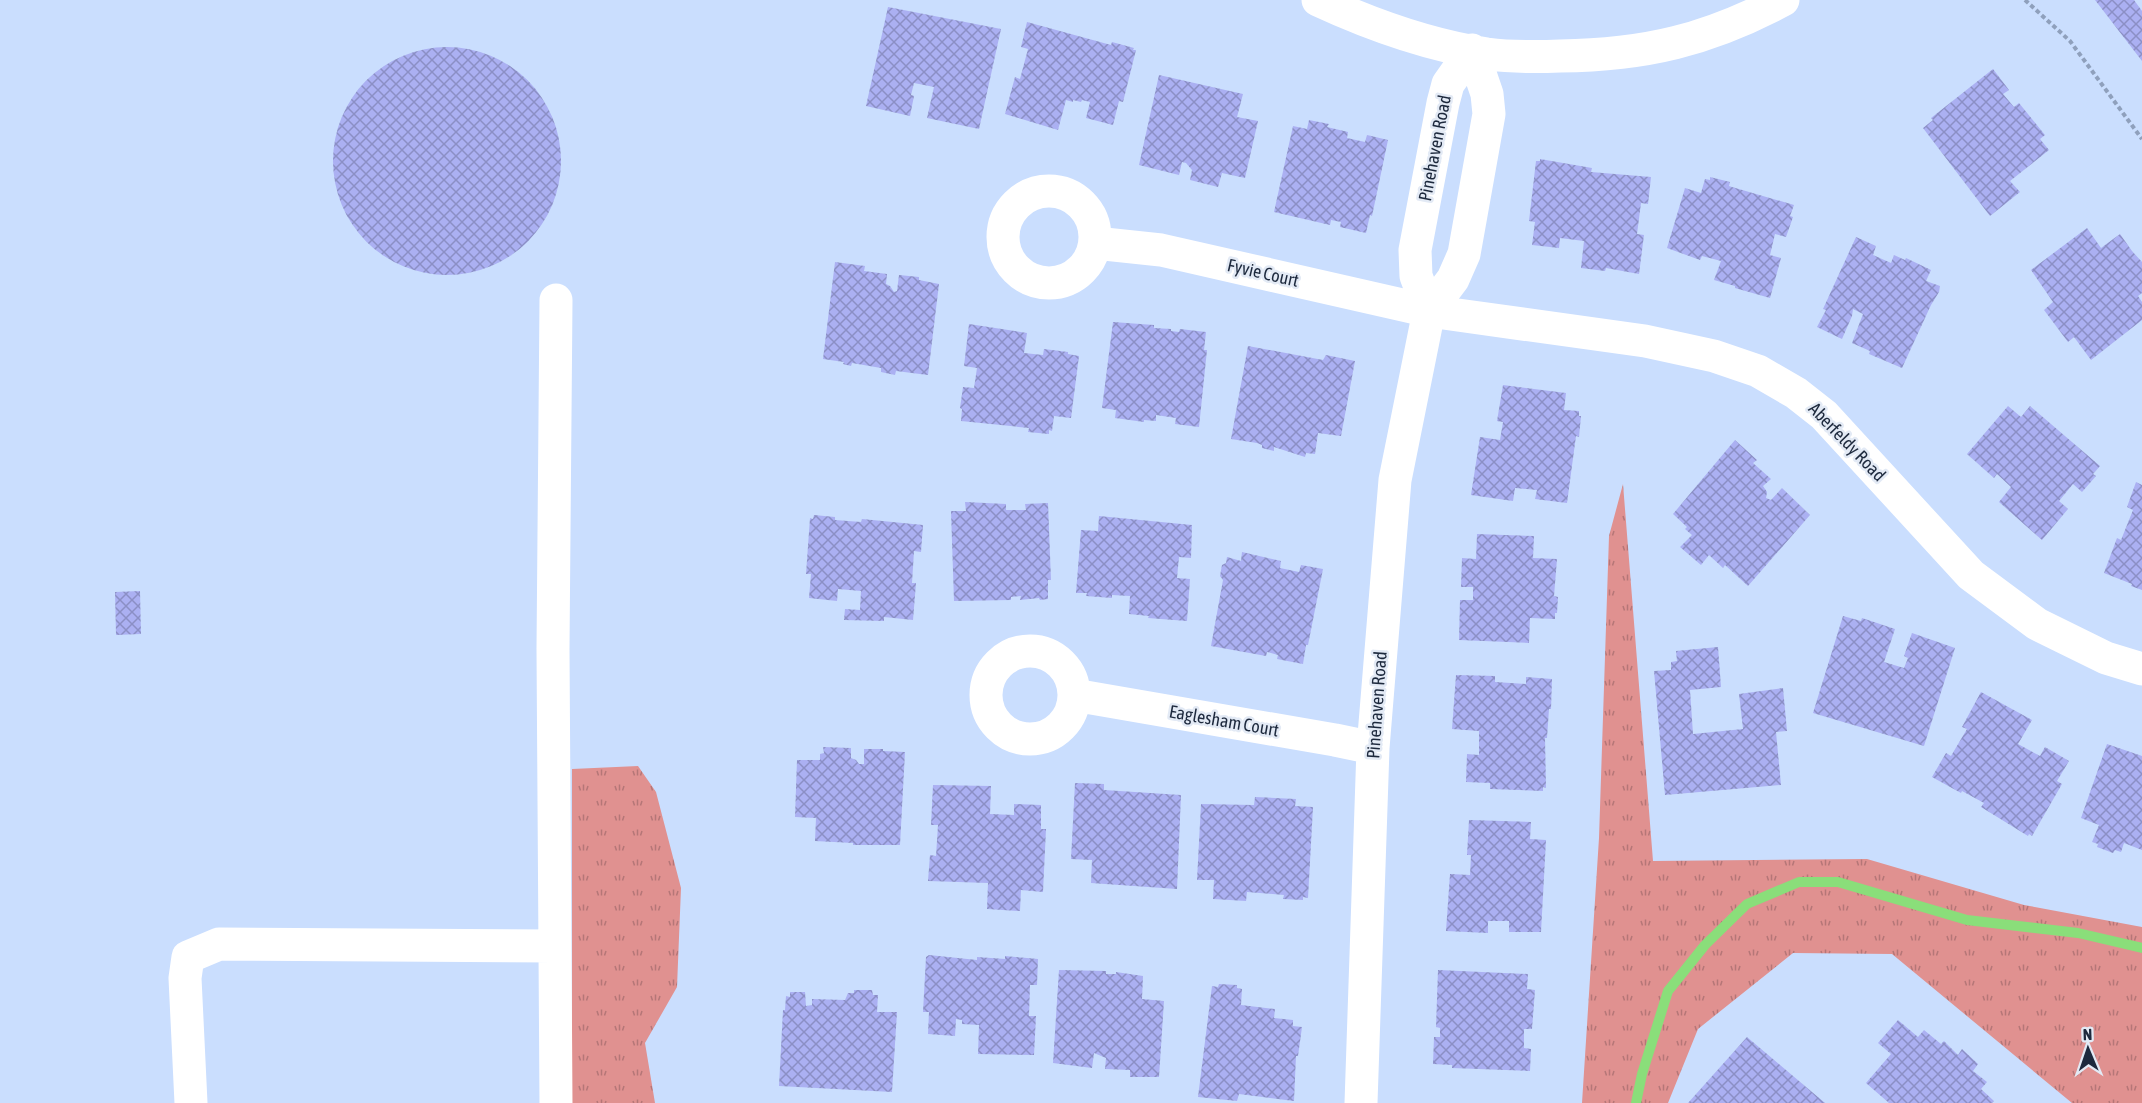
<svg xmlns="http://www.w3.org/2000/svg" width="2142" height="1103" viewBox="0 0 2142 1103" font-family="'Asap Condensed',sans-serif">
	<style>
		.grass { fill: url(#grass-tufts) }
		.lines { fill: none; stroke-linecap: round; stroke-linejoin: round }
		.stream { stroke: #8ade7a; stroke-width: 10 }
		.building { fill: url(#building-cross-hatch) }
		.path { stroke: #8fa0bc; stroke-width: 4; stroke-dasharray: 4.5 3; stroke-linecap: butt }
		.minor { stroke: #fff; stroke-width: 33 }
		.labels { text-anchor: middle; stroke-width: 5; stroke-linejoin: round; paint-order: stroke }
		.street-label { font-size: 18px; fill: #1d293d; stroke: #e3eaf5 }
	</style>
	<defs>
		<pattern id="grass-tufts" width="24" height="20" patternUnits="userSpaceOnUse" patternTransform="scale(1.5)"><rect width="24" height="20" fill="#e09190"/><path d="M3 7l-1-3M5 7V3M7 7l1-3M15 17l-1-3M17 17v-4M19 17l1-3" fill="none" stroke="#b57677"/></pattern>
		<pattern id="building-cross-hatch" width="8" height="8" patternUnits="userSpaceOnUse" patternTransform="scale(1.5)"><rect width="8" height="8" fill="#abb0f2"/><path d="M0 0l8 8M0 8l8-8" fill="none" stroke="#8b8fc5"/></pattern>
	</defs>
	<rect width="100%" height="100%" fill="#cadefe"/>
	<!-- grass -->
	<path class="grass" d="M1623,484L1653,861L1867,859L2024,905L2142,927V1103H2072L1892,954L1793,953L1698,1029L1668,1103H1582L1599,838L1609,536Z
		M638,766L656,792L681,888L677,987L645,1043L655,1103H572V769Z"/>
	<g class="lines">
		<!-- stream -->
		<path class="stream" d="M1636,1103L1642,1074L1668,991L1705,945L1747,904L1799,882H1838L1967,920L2078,933L2142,948"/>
	</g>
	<!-- building -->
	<path class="building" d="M2095,0H2134L2142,11V61Z
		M888,7L1001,29L979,129L927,118L934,87L914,83L911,95L914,96L910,116L866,106Z
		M1027,22L1111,45L1112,42L1134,48L1133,50H1136L1123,102L1119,101L1113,125L1086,118L1090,102L1082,100L1081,102L1073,100V102L1066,100L1058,130L1005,114L1015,77L1020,79L1028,49L1021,47Z
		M333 161a114 114 0 1 1 228 0a114 114 0 1 1-228 0Z
		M1993,69L2009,90L2003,94L2014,107L2019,103L2045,135L2040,139L2049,150L2010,181L2020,192L1990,216L1923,128L1933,120L1931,118Z
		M1159,75L1243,94L1237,117L1258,121L1245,178L1222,173L1218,187L1190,180L1192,170L1186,163L1182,162L1179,175L1139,165Z
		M1309,120L1329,124L1327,127L1348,132L1347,138L1365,142L1367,135L1388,140L1372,216L1370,215L1366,233L1340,227L1341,222L1331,220L1330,225L1274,212L1293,126L1307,129Z
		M1540,159L1592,168L1591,172L1651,177L1648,204L1641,203L1637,234L1644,235L1639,274L1606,268L1605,271L1581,268L1584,241L1560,238L1559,248L1532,245L1535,222L1529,221L1536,161H1540Z
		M1710,177L1730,182L1729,186L1732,187L1794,205L1790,216L1793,217L1786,237L1775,234L1770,255L1781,258L1770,298L1735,288V286L1714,280L1721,261L1702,256L1700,260L1667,248L1685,188L1701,193L1705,179L1710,180Z
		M2087,228L2101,248L2120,234L2132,251L2142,262V293L2138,296L2142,302V320L2091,360L2074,337L2068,342L2044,310L2053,302L2031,270Z
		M1856,237L1876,246L1873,255L1891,263L1894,255L1905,260L1906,258L1931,270L1926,281L1940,286L1939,292L1931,305L1902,368L1869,354L1870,351L1852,343L1863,314L1853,309L1852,316L1842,339L1817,327L1826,310L1823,309Z
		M835,262L865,266L864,271L887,274L886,284L890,286L894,292L897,291L899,275L919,277V280L939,284L928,375L896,371L895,375L881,372V368L852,363L851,366L843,364L844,362L823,359Z
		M1113,322L1154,325V328L1171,329V331L1179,332L1180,329L1206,332L1204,350H1207L1199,427L1175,424L1176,418L1156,415V421L1144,420V422L1115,418L1116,410L1102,408Z
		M969,324L1027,333L1024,353L1043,355L1044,349L1068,352V354L1079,356L1071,418L1054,416L1052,431L1049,430V434L1028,432L1029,428L961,421L962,409L960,408L963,387L974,388L977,368L964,366Z
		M1248,346L1323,360L1326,355L1355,361L1341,436L1318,433L1315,454L1306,453L1305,457L1274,447V451L1262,448V445L1257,443L1231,439Z
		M1503,385L1566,393L1564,410L1579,411V416H1581L1579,437L1576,436L1567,503L1535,499L1537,490L1515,488L1513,501L1471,495L1480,437L1500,440L1503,422L1497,421Z
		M2008,406L2021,417L2030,406L2100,466L2093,474L2096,476L2082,492L2073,484L2059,501L2068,509L2042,540L1999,502L2011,487L1997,474L1994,478L1967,454Z
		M1735,440L1757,460L1753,463L1771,479L1763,486L1767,492L1766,498L1771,500L1782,488L1810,515L1748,586L1725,565L1723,568L1709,555L1701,565L1680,547L1692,535L1685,529L1687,527L1673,514Z
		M2136,482L2142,485V590L2131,586L2132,584L2104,573L2117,538L2121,540L2133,510L2127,507Z
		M965,502L1006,504V510H1026L1025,504L1048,503L1051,580H1048V599L1040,600L1039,598L1020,600L1021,596L1011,597V600L954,601L951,511H966Z
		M814,515L835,517V520L861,522L862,519L923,525L921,552L914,551L912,583H916L913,620L884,617V621L844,620L845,609L860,610L861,591L838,589L837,601L809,598L811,574H806L810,518L813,519Z
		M1099,516L1192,525L1191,558L1179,557L1177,578L1190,579L1187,621L1148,618L1149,616L1129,614L1130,596L1112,595V598L1086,596L1087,593H1076L1081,530L1098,531Z
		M1477,534L1534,536L1533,558L1557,559L1554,596L1558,597L1557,613H1555V619L1530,618L1529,643L1459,640L1460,600H1473V587H1461L1462,558L1476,559Z
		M1242,552L1281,561L1280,568L1299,572L1301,565L1323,569L1308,645H1306L1303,664L1277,659L1278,655L1267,652L1266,656L1211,646L1223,580L1220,576L1222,565L1226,563L1227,557L1241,561Z
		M140,591L141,634L116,635L115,592Z
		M1843,616L1861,621L1862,618L1895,629L1884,662L1904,668L1908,658L1904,656L1912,633L1955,648L1924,746L1813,713Z
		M1718,647L1721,687L1690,690L1693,734L1743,729L1739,694L1783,688L1787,731L1776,732L1781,785L1665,795L1654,671L1671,670V662L1677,661L1676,651Z
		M1456,675L1495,676V682L1526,684V677L1552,679L1551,709H1549L1547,738H1545L1546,788L1543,787V791L1490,789V783L1466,782L1467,754L1479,755V731L1452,729Z
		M1981,692L2032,720L2018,744L2040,756L2045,747L2069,761L2057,781L2062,784L2032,836L2029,834L2028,836L1981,807L1984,803L1962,791L1961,793L1932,777L1946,753L1951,756L1967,729L1962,727Z
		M2107,744L2142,756V850L2124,843L2121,852L2115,850L2113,853L2097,847L2098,844L2092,842L2099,825L2081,818Z
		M823,747L851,748V758L856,760L859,764H864V749H883V751L905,752L900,845H853V843L815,841L816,818L795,817L797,760H820V754L824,753Z
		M1075,783L1104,784V790L1181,795L1177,889L1091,883L1092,860L1071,859Z
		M933,785L991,786L990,814L1014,815V804L1041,805V829H1046L1043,892L1021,890L1020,911L987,909L988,883L928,881L930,855L936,856L938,825H931Z
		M1255,797L1296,799L1295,806L1313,807L1308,898L1303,897V900L1283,899L1284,895L1247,892L1246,901L1213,899L1214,880H1197L1201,804L1254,805Z
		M1469,820L1531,822L1530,839L1546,840L1541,932H1509V921H1488V933L1446,931L1450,874L1470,875L1471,855H1467Z
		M929,955L977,960V957L1005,959V956L1038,959L1037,985H1030L1029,1016H1036L1034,1055L978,1054L979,1025L962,1024V1020L956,1019L955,1036L928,1034L929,1012H923L926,957Z
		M1059,970L1106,971V974H1116V972L1143,976L1142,999L1164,1001L1159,1077H1130V1070L1105,1069L1106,1058L1094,1053L1092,1068L1053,1063Z
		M1438,970L1528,974L1527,989L1535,990L1532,1029H1524V1048L1531,1049L1530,1071L1452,1068V1065L1433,1064L1434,1037H1440V1028L1436,1027Z
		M1219,984L1237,985V988L1242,989L1241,1005L1275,1009L1274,1018L1293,1020V1026L1302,1027L1298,1056H1296L1294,1101L1239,1094L1237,1101L1198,1097L1212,986L1218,987Z
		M854,990H872L873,995H878L877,1012H897L892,1092L779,1086L783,1010H785L786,996L790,997V992H805L806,1006L812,1005V999L845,1000L848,993H854Z
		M1898,1020L1918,1037L1924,1030L1941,1044L1944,1041L1958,1055L1962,1049L1978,1064L1973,1071L1987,1082L1981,1089L1994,1101L1992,1103H1889L1866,1083L1891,1054L1878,1043Z
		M1747,1037L1825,1103H1688Z"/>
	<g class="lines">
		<!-- path -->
		<path class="path" d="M2025,0L2070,41L2142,139"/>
		<!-- minor -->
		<path class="minor" d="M1318,0C1372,25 1428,45 1487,54C1511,57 1536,57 1560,56C1645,55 1708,40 1783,0
			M1003 237a46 46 0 1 1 92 0a46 46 0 1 1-92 0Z
			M1095,243L1161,250L1429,311L1645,341L1714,356L1758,371L1796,393L1824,415L1971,575L2037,624L2106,658L2142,669
			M1429,311L1416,276L1415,250L1443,103L1448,84L1472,50
			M986 695a44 44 0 1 1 88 0a44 44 0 1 1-88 0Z
			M1074,695L1335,740L1373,748
			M191,1103L185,978L188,957L219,944L554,946
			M556,1103L553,649L556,300
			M1361,1103L1373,748L1395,480L1429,311L1453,279L1464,254L1489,114L1487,94L1472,50"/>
	</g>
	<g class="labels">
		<!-- street labels -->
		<g class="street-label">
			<text transform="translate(1435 148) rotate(-79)" y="6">Pinehaven Road</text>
			<text transform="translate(1263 273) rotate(13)" y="6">Fyvie Court</text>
			<text transform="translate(1847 442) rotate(46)" y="6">Aberfeldy Road</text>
			<text transform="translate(1377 705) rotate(-86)" y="6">Pinehaven Road</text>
			<text transform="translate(1224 721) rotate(10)" y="6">Eaglesham Court</text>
		</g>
	</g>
	<!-- north arrow -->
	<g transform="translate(2088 1049) rotate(358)" stroke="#e3eaf5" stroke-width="4.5" paint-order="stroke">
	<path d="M0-4.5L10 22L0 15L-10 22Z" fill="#1d293d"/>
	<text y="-9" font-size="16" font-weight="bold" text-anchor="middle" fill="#1d293d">N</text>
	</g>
</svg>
